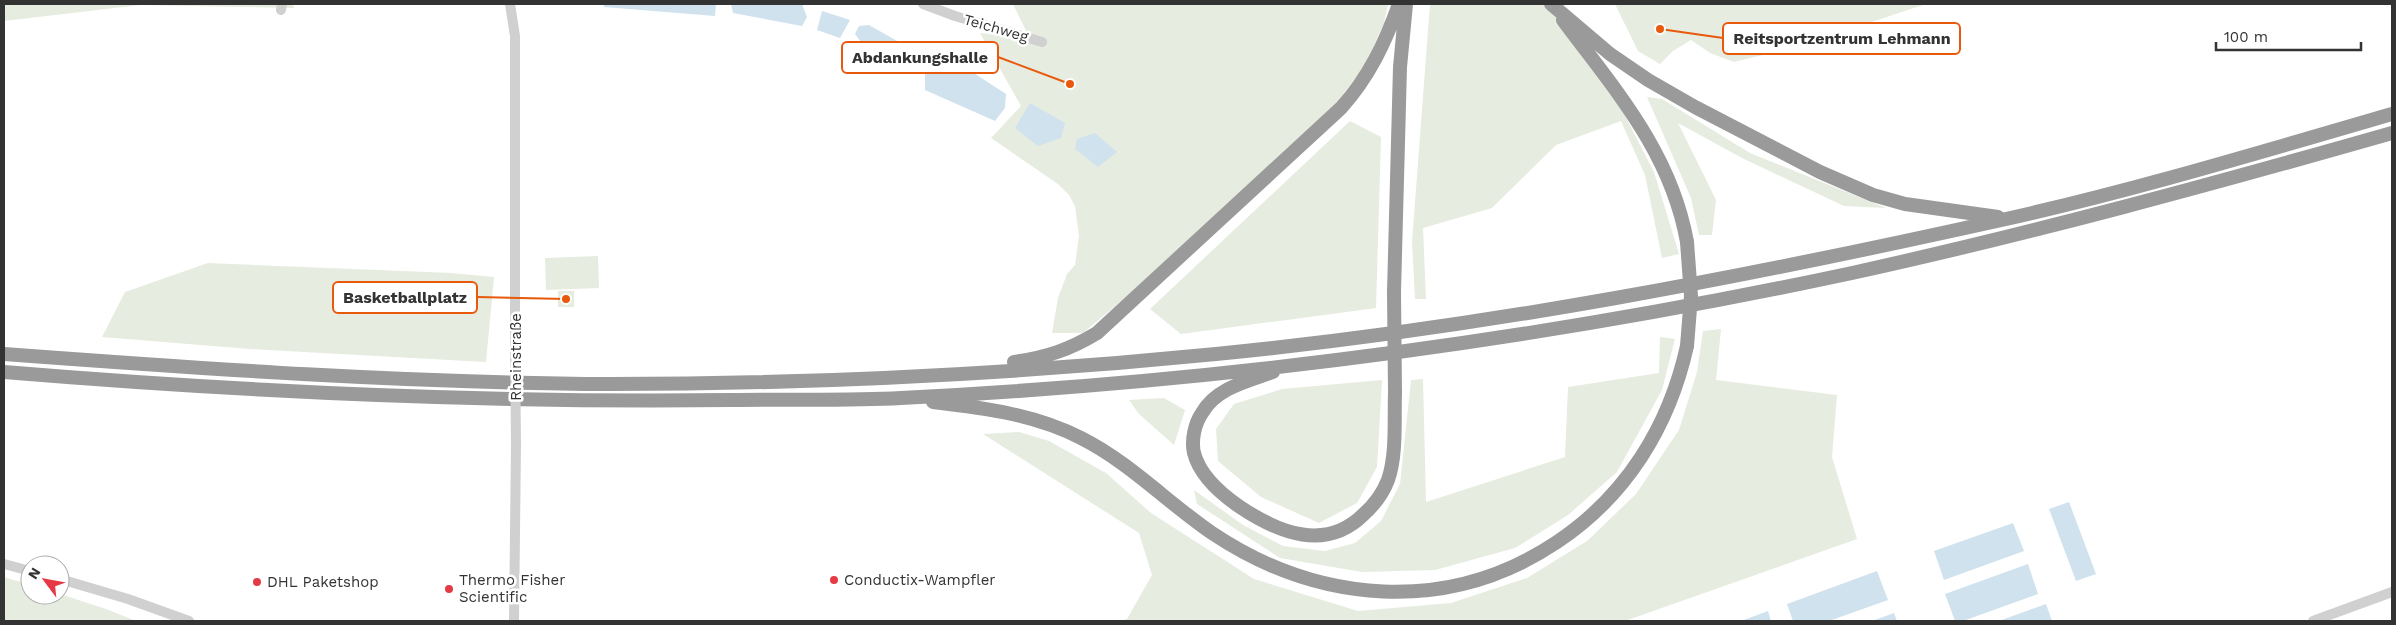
<svg xmlns="http://www.w3.org/2000/svg" width="2396" height="625" viewBox="0 0 2396 625" font-family="'Work Sans',sans-serif">
	<style>
		.green { fill: #e6ecdf }
		.water { fill: #cfe2ee }
		.lines { fill: none; stroke-linecap: round; stroke-linejoin: round }
		.minor { stroke: #d0d0d0; stroke-width: 10 }
		.highway { stroke: #9a9a9a; stroke-width: 14 }
		.minor-bridge { stroke: #d0d0d0; stroke-width: 10 }
		.highway-bridge { stroke: #9a9a9a; stroke-width: 14 }
		.poi-dot { fill: #e63946; stroke: #fff; stroke-width: 2 }
		.labels { text-anchor: middle; stroke-width: 5; stroke-linejoin: round; paint-order: stroke }
		.street-label { font-size: 15px; fill: #333; stroke: #fff }
		.poi-label { font-size: 15px; fill: #333; stroke: #fff; text-anchor: start }
		.leader { fill: none; stroke: #e8590c; stroke-width: 2 }
		.callout-dot { fill: #e8590c; stroke: #fff; stroke-width: 2 }
		.callout { fill: #fff; stroke: #e8590c; stroke-width: 2 }
		.callout-label { font-size: 16px; text-anchor: middle; font-weight: bold; fill: #333 }
	</style>
	<rect width="100%" height="100%" fill="#fff"/>
	<!-- green -->
	<path class="green" d="M4,4H293L294,8L140,5L4,21Z
		M1013,4H1388L1384,23L1364,67L1334,106L1132,292L1083,333H1052L1058,298L1067,274L1075,265L1079,236L1075,206L1069,195L1058,184L991,138L1021,106L980,33L1029,37Z
		M1430,4H1545L1605,77L1654,172L1679,254L1662,258L1645,175L1621,121L1556,145L1492,208L1423,228L1426,299H1415L1412,242Z
		M1615,4H1926L1799,46L1734,62L1710,53L1691,40L1673,51L1660,64L1638,51Z
		M1647,97L1662,99L1750,153L1886,208L1844,206L1742,158L1678,123L1716,200L1712,235H1699L1691,198Z
		M1350,121L1381,137L1376,308L1181,334L1150,309Z
		M598,256L599,288L546,290L545,258Z
		M208,263L451,273L494,277L486,362L250,349L102,337L125,292Z
		M558,291H574V307H558Z
		M1721,329L1716,380L1837,395L1832,457L1857,539L1625,621H1121L1127,619L1152,575L1139,533L983,434L1019,432L1049,441L1106,473L1151,513L1254,579L1358,611L1451,603L1527,578L1587,541L1636,494L1679,430L1697,372L1703,331Z
		M1660,337L1675,339L1662,390L1617,472L1568,515L1515,548L1435,570L1362,572L1280,558L1197,504L1194,490L1243,525L1283,546L1325,551L1355,543L1381,521L1400,484L1411,380L1423,379L1426,502L1565,457L1568,387L1659,373Z
		M1382,380L1377,467L1357,503L1319,523L1261,497L1218,461L1216,429L1234,404L1282,389Z
		M1164,398L1185,410L1174,445L1139,414L1129,400Z
		M4,577L30,585V595L60,594L106,609L136,621H4Z"/>
	<!-- water -->
	<path class="water" d="M604,4H716L715,16L604,7Z
		M731,4H802L807,17L802,26L733,13Z
		M822,11L850,20L840,38L817,30Z
		M869,25L899,42L897,53L890,63L868,52L855,34L859,26Z
		M934,59L969,70L1006,94L1005,108L995,121L925,90V73Z
		M1030,103L1065,123L1061,138L1038,146L1015,128Z
		M1095,133L1117,152L1098,167L1075,149L1077,139Z
		M2069,502L2096,574L2076,581L2049,509Z
		M2013,523L2024,551L1944,580L1934,551Z
		M2028,564L2038,594L1963,621H1955L1945,594Z
		M1877,571L1888,600L1829,621H1793L1787,604Z
		M2046,604L2052,621H1999Z
		M1768,611L1771,621H1741Z
		M1894,613L1897,621H1872Z"/>
	<g class="lines">
		<!-- minor -->
		<path class="minor" d="M510,4L515,36V347
			M923,4L955,16L1042,42
			M281,10L282,4
			M4,564L30,571
			M60,579L128,599L189,621
			M514,621L516,444
			M2313,621L2392,592"/>
		<!-- highway -->
		<path class="highway" d="M1551,4L1610,54L1648,80L1695,107L1820,172L1873,195L1905,204L1998,217
			M1563,20C1615,90 1671,152 1687,242
			M1394,292L1400,67L1406,4
			M4,354C206,369 408,383 610,384C812,384 1015,374 1216,354C1482,328 1745,277 2006,219C2136,190 2264,151 2392,114
			M1014,362C1047,357 1069,350 1097,333L1341,108C1369,77 1385,43 1399,4
			M4,372C246,392 488,403 731,400C788,399 845,401 901,398C1220,382 1539,340 1852,273C2034,233 2213,184 2392,133
			M1273,372C1248,381 1216,388 1202,413C1195,423 1191,440 1194,453C1200,476 1221,494 1240,507C1279,533 1326,552 1364,514C1374,505 1383,493 1388,480C1397,454 1394,420 1395,393
			M933,402C984,408 1034,414 1081,438C1129,462 1168,503 1212,533C1318,604 1448,615 1557,542C1626,496 1669,427 1687,346"/>
		<!-- minor-bridge -->
		<path class="minor-bridge" d="M515,347L516,444"/>
		<!-- highway-bridge -->
		<path class="highway-bridge" d="M1687,242L1691,296L1687,346
			M1394,292L1395,393"/>
	</g>
	<!-- markers -->
	<g class="poi-dot">
		<circle cx="834" cy="580" r="5"/>
		<circle cx="257" cy="582" r="5"/>
		<circle cx="449" cy="589" r="5"/>
	</g>
	<g class="labels">
		<!-- street labels -->
		<g class="street-label">
			<text transform="translate(996 28) rotate(16)" y="5">Teichweg</text>
			<text transform="translate(516 357) rotate(-90)" y="5">Rheinstraße</text>
		</g>
		<!-- poi labels -->
		<g class="poi-label">
			<text x="459" y="585">Thermo Fisher<tspan x="459" dy="17">Scientific</tspan></text>
			<text x="844" y="585">Conductix-Wampfler</text>
			<text x="267" y="587">DHL Paketshop</text>
		</g>
	</g>
	<!-- callouts -->
	<path class="leader" d="M1660 29L1723 38M1070 84L998 57M566 299L477 297"/>
	<g class="callout-dot">
		<circle cx="1660" cy="29" r="5"/>
		<circle cx="1070" cy="84" r="5"/>
		<circle cx="566" cy="299" r="5"/>
	</g>
	<g class="callout">
		<rect x="1723" y="23" width="237" height="31" rx="5"/>
		<rect x="842" y="42" width="156" height="31" rx="5"/>
		<rect x="333" y="282" width="144" height="31" rx="5"/>
	</g>
	<g class="callout-label">
		<text x="1842" y="44">Reitsportzentrum Lehmann</text>
		<text x="920" y="63">Abdankungshalle</text>
		<text x="405" y="303">Basketballplatz</text>
	</g>
	<!-- border -->
	<rect width="2396" height="625" fill="none" stroke="#333333" stroke-width="10"/>
	<!-- north arrow -->
	<g transform="translate(45 580) rotate(302)"><circle r="24" fill="#ffffff" stroke="#adadad"/>
	<path d="M0-4L9 19L0 12L-9 19Z" fill="#e63946"/>
	<text y="-8" font-size="14" font-weight="bold" text-anchor="middle" fill="#333333">N</text>
	</g>
	<!-- scale -->
	<path d="M2216 42v8h145v-8" fill="none" stroke="#333333" stroke-width="2.5"/>
	<text x="2224" y="42" font-size="15" fill="#333333" stroke="#ffffff" stroke-width="4" paint-order="stroke">100 m</text>
</svg>
